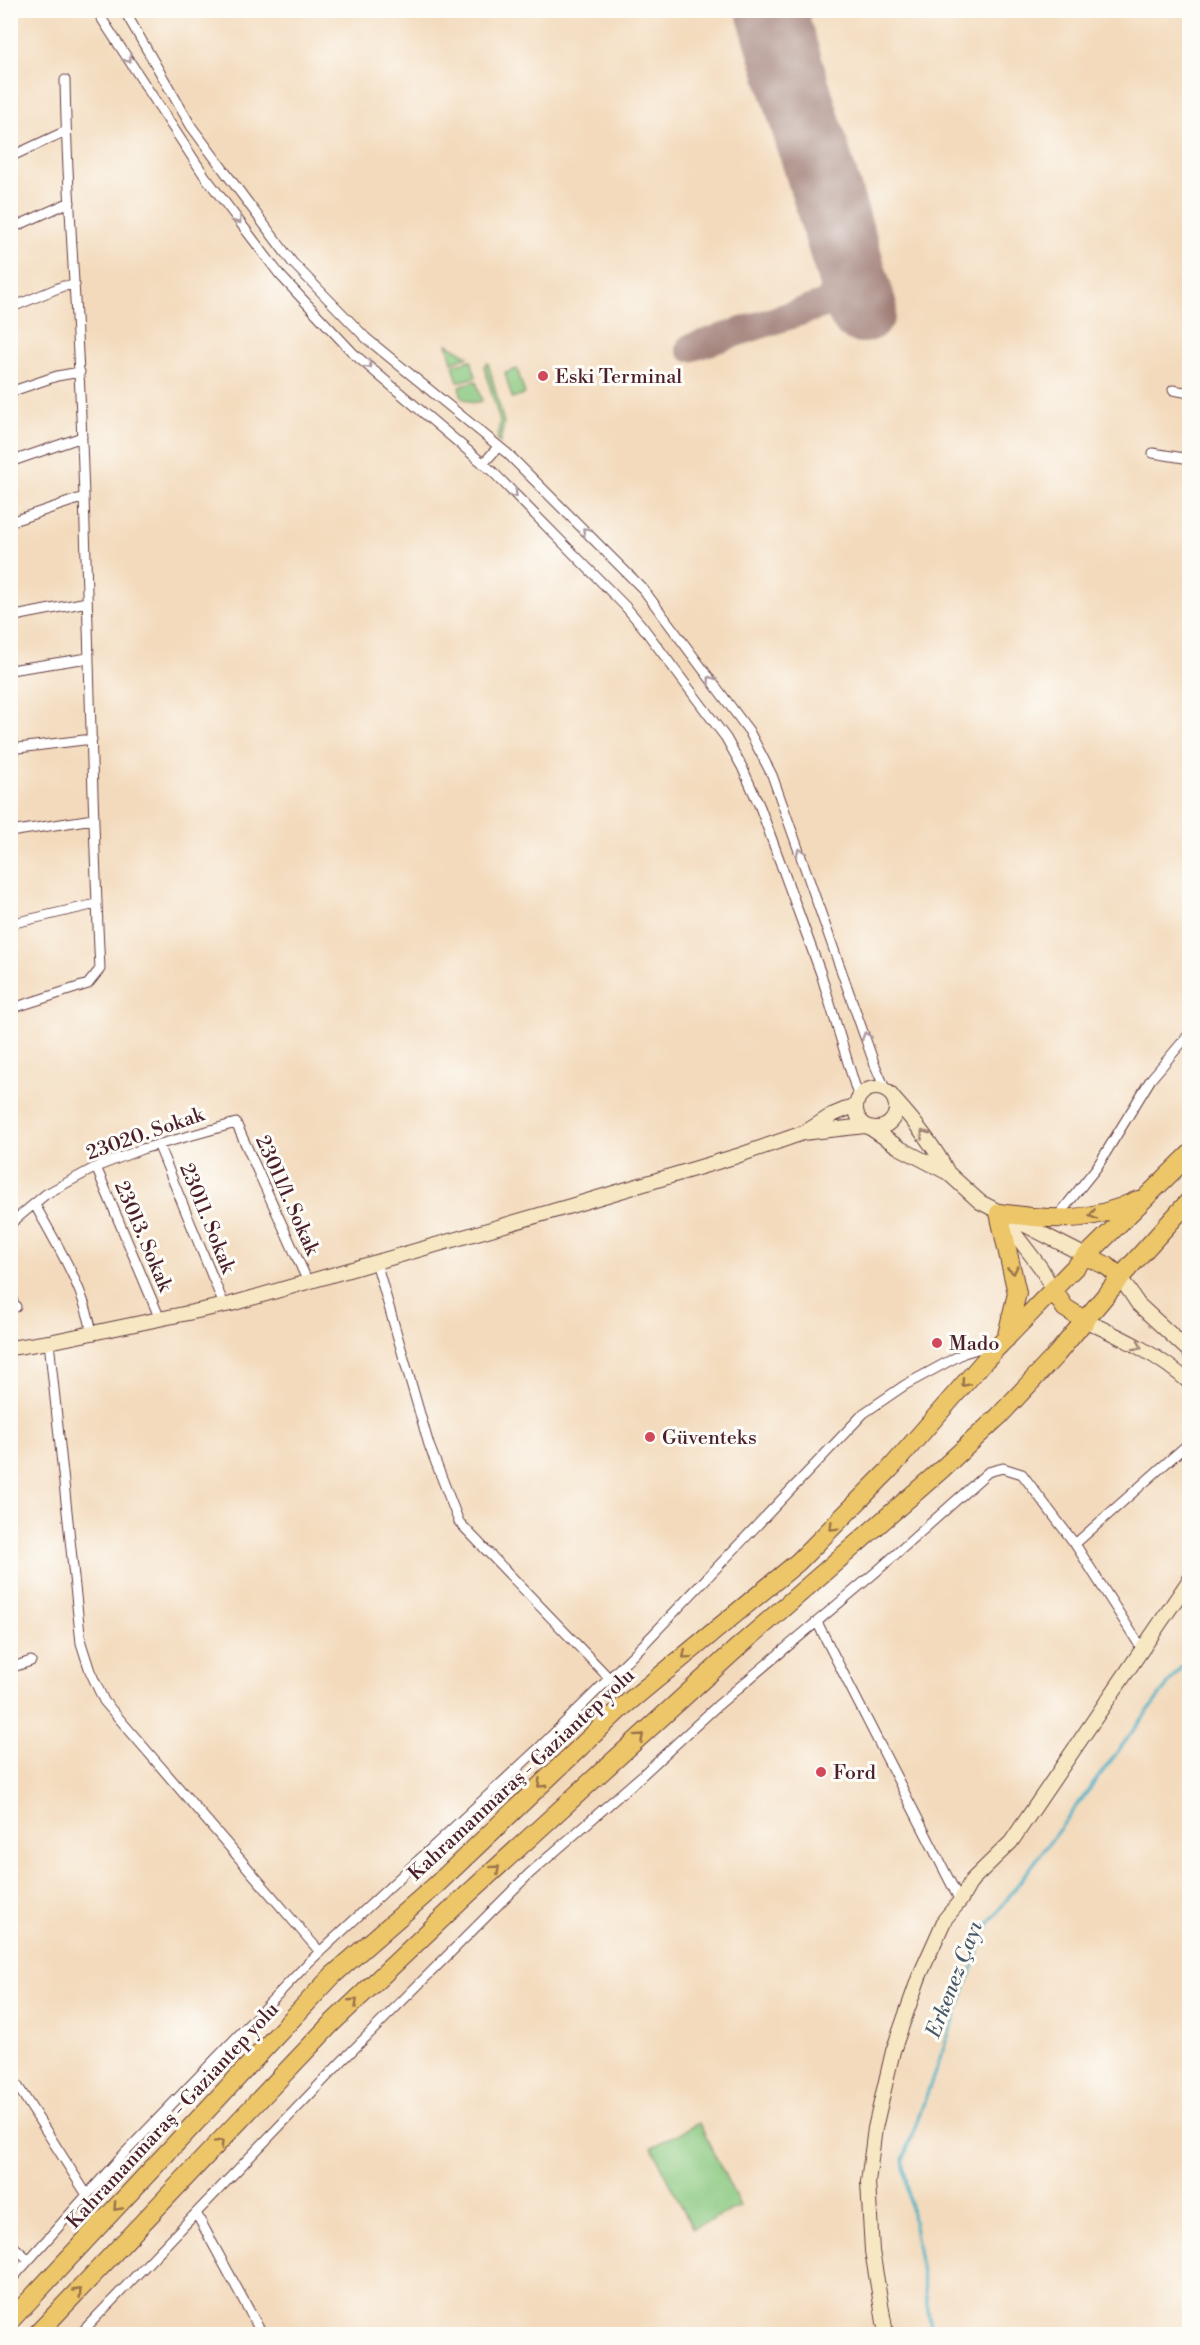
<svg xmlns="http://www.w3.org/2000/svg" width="1200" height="2345" viewBox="0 0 1200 2345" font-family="'Libre Bodoni',serif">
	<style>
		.grass { fill: #89c87f; stroke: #6a7455; stroke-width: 1.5 }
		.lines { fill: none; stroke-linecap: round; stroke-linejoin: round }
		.stream { stroke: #45aec4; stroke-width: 3 }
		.taxiway { stroke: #9e7c74; stroke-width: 28 }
		.runway { stroke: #9e7c74; stroke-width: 70 }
		.street-casing { stroke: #633b41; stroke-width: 11 }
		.secondary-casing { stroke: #633b41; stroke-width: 16 }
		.highway-casing { stroke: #633b41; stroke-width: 20 }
		.street { stroke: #fff; stroke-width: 9 }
		.secondary { stroke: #f7e8c3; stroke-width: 14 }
		.highway { stroke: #ecc669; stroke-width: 18 }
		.oneway { stroke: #ae9aa0 }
		.oneway2 { stroke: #a08477 }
		.oneway3 { stroke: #9b724a }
		.poi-dot { fill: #d1495b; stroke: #fdfcf7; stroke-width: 2 }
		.labels { text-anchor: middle; stroke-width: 6; stroke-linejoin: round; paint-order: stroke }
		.poi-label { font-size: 20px; fill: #4a1f2b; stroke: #fdfcf7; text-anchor: start }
		.street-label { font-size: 20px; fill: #4a1f2b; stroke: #fdfcf7 }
		.water-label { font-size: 21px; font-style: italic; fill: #485868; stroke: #fdfcf7 }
	</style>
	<rect width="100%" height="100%" fill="#fdfcf7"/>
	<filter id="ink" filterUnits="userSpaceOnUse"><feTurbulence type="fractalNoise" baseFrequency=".0167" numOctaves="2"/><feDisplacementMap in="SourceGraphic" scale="12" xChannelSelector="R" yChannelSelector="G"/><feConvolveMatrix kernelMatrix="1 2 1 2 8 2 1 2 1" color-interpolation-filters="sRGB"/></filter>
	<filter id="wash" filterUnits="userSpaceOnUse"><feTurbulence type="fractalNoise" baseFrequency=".008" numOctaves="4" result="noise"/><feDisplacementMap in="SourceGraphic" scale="24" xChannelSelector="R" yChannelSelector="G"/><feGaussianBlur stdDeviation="1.35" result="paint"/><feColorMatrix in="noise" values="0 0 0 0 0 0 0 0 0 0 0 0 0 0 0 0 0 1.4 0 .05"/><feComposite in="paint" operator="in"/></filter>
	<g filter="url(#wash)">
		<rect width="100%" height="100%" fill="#f3dabc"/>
		<!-- grass -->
		<path class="grass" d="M447,344L468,356L452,362Z
			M471,360L476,377L458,382L453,365Z
			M488,363L504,423L500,443L497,441L500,422L484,366Z
			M517,369L525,394L512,398L505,373Z
			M476,381L482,401L473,403L462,398L459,386Z
			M699,2123L740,2206L693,2229L652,2147Z"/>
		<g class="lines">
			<!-- stream -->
			<path class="stream" d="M932,2334L903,2160L989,1923L1190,1655"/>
			<!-- taxiway -->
			<path class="taxiway" d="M690,348L825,304L841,287L851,271"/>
			<!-- runway -->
			<path class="runway" d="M771,10L862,308"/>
		</g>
	</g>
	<g filter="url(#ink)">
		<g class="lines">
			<!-- street casing -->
			<g class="street-casing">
				<path id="street" d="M96,10L204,175L280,275L354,354L492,471L625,606L642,626L726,738L742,767L760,807L821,974L859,1099
					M124,10L191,126L292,262L366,338L508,454L643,589L749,731L772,775L874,1063L886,1091
					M10,157L66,131
					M10,229L70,202
					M10,308L63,286L75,285
					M1173,390L1190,393
					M10,392L57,376L80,372
					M1153,453L1190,459
					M10,462L82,437
					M483,464L498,447
					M10,522L84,497
					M10,617L87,602
					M10,670L88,658
					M10,749L92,739
					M10,832L93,819
					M10,924L96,904
					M10,1009L88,984L100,969C91,793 89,618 82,442C78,321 67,201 65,80
					M158,1144L224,1305
					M96,1167L160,1319
					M35,1205C57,1245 83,1286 92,1332
					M1057,1217L1097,1167L1151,1079L1190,1033
					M10,1224L46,1194L96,1167L142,1149L236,1123L308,1282
					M376,1262L429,1445L459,1522L609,1678
					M10,1296L16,1307
					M49,1342L81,1643L90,1671L104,1701L320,1952
					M1075,1544L1142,1649
					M817,1622L960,1901
					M10,1668L31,1661
					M10,2074L87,2195
					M196,2213L262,2334
					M10,2243L29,2260
					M10,2281L121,2157L309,1962L541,1746L643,1645L864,1413L905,1385L964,1353L997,1343
					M80,2334L342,2061L529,1874L638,1779L717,1706L877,1571L988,1472L1003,1468L1022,1474L1075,1544L1190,1442"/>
			</g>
			<!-- secondary casing -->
			<g class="secondary-casing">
				<path id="secondary" d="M856 1108a20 20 0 1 1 40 0a20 20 0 1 1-40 0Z
					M894,1099C915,1122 934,1145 948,1173
					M870,1128L900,1148L948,1173L980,1202L1086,1256
					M807,1131L832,1115L856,1105
					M1002,1217L1041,1268L1053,1290
					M1120,1277L1138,1304L1190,1352
					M1086,1321C1123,1338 1159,1355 1190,1383
					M10,1348L49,1342L231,1304L574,1205L737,1156L803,1133L865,1126
					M886,2334L872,2251L868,2182L875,2128L893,2051L919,1977L945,1919L960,1901L972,1880L1011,1842L1190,1579"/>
			</g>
			<!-- highway casing -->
			<g class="highway-casing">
				<path id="highway" d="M1086,1256L1107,1266L1120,1277
					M1053,1290L1065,1308L1086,1321
					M1006,1339L1017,1293L999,1213C1054,1220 1087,1224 1138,1200
					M10,2321L333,1975L436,1885L619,1710L798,1562L890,1469L986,1359L1071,1271L1190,1154
					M37,2334L331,2024L469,1893L735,1650L942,1469L999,1416L1056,1355L1125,1272L1190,1200"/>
			</g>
			<!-- street -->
			<use href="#street" class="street"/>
			<!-- secondary -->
			<use href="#secondary" class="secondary"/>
			<!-- highway -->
			<use href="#highway" class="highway"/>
		</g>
		<!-- one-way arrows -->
		<defs><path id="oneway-chevron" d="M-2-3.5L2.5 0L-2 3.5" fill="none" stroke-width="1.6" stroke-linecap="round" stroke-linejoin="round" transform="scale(1.5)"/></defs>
		<g class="oneway">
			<use href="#oneway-chevron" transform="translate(128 59) rotate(57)"/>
			<use href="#oneway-chevron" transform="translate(238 220) rotate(53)"/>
			<use href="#oneway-chevron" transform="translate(368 365) rotate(41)"/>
			<use href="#oneway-chevron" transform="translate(514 494) rotate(46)"/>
			<use href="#oneway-chevron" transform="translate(586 531) rotate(-135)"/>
			<use href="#oneway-chevron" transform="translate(711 680) rotate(-126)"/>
			<use href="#oneway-chevron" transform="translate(800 852) rotate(-110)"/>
			<use href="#oneway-chevron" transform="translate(866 1036) rotate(-108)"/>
		</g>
		<g class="oneway2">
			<use href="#oneway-chevron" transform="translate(924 1134) rotate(-127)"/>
			<use href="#oneway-chevron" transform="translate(1138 1346) rotate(29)"/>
		</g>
		<g class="oneway3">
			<use href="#oneway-chevron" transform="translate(1093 1215) rotate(166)"/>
			<use href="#oneway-chevron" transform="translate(1013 1270) rotate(78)"/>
			<use href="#oneway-chevron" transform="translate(965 1383) rotate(131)"/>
			<use href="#oneway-chevron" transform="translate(833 1527) rotate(135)"/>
			<use href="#oneway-chevron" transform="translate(686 1655) rotate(140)"/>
			<use href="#oneway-chevron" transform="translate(640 1737) rotate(-42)"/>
			<use href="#oneway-chevron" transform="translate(541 1784) rotate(136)"/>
			<use href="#oneway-chevron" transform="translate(496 1869) rotate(-42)"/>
			<use href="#oneway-chevron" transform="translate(354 2002) rotate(-43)"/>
			<use href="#oneway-chevron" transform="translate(220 2143) rotate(-47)"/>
			<use href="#oneway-chevron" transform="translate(117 2207) rotate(133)"/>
			<use href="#oneway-chevron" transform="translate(78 2292) rotate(-46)"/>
		</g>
	</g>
	<!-- markers -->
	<g class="poi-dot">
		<circle cx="543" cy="376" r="6"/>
		<circle cx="937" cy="1343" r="6"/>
		<circle cx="650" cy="1437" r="6"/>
		<circle cx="821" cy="1772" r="6"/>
	</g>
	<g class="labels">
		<!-- poi labels -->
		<g class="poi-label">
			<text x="555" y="383">Eski Terminal</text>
			<text x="949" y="1350">Mado</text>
			<text x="662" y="1444">Güventeks</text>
			<text x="833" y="1779">Ford</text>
		</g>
		<!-- street labels -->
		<g class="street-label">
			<text transform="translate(145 1133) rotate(-19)" y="7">23020. Sokak</text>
			<text transform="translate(288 1195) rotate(66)" y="7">23011/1. Sokak</text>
			<text transform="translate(208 1218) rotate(68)" y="7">23011. Sokak</text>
			<text transform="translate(144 1236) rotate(67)" y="7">23013. Sokak</text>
			<text transform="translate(521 1774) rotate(-43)" y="7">Kahramanmaraş - Gaziantep yolu</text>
			<text transform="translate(172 2115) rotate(-47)" y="7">Kahramanmaraş - Gaziantep yolu</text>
		</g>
		<!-- water labels -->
		<g class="water-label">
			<text transform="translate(954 1979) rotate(-69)" y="7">Erkenez Çayı</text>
		</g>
	</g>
	<!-- margin -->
	<rect width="1200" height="2345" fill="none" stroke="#fdfcf7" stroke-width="36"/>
</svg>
